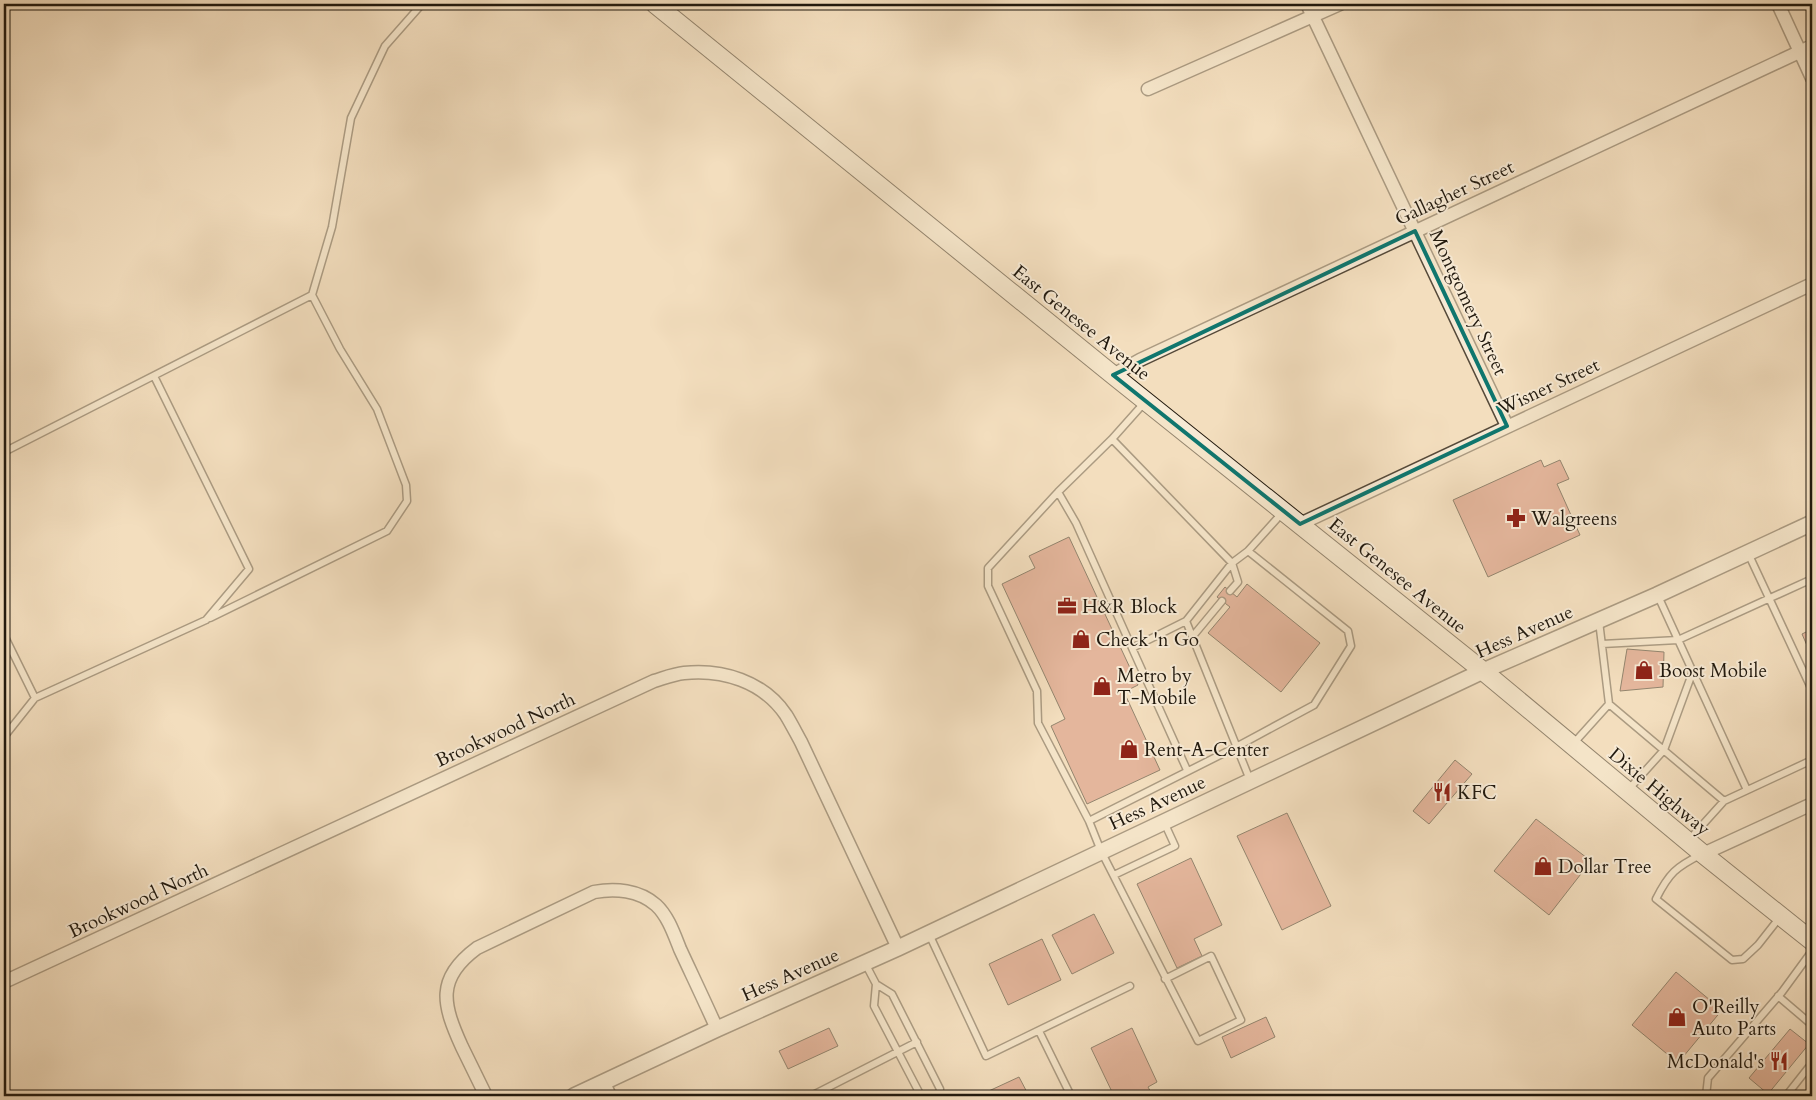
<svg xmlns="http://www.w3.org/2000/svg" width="1816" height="1100" viewBox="0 0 1816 1100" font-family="Cardo,serif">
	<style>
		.building { fill: #d28674; stroke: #21190e }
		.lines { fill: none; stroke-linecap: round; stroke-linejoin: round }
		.service-casing { stroke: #564a3a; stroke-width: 9 }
		.minor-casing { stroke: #564a3a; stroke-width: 15 }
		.tertiary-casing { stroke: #564a3a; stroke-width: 18 }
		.secondary-casing { stroke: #21190e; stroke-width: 20 }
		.service { stroke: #f7ead5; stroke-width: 6 }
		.minor { stroke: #f7ead5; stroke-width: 12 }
		.tertiary { stroke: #f7ead5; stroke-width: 15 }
		.secondary { stroke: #f7ead5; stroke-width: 18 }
		.marked { fill: none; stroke: #0f766e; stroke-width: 4; stroke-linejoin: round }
		.labels { text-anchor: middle; stroke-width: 4; stroke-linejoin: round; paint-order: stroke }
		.street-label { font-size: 19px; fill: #21190e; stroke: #f7ead5 }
		.poi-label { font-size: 19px; fill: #21190e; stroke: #f7ead5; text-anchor: start }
	</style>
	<rect width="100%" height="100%" fill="#f3debe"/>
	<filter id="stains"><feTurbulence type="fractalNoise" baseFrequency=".004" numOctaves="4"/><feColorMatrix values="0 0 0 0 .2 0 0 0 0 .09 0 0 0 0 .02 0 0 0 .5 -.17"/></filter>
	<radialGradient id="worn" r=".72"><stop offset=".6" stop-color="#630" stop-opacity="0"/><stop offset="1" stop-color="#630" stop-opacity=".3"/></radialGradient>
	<!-- building -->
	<path class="building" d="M1541,460L1544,467L1560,460L1569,479L1557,484L1580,535L1488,577L1453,500Z
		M1069,537L1138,685L1124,692L1160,770L1087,804L1051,726L1065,719L1002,584L1035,568L1029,556Z
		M1247,584L1320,643L1281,692L1208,633L1230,607L1217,597L1225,587L1237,597Z
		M1812,629V657L1802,634Z
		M1627,649L1664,652L1663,687L1620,691Z
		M1455,760L1472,774L1429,824L1413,811Z
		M1287,813L1331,906L1282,930L1237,836Z
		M1536,819L1591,861L1549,915L1494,871Z
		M1191,858L1222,925L1194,939L1202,956L1177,968L1137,884Z
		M1094,914L1114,953L1072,974L1052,935Z
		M1042,939L1061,980L1008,1005L989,964Z
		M1676,972L1722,1010L1678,1063L1632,1025Z
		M1266,1017L1275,1037L1231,1058L1222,1037Z
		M829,1028L838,1046L788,1069L779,1051Z
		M1132,1028L1157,1082L1148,1087L1153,1096L1161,1092L1163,1096H1114L1091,1048Z
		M1790,1029L1809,1044L1768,1094L1749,1078Z
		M1019,1077L1029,1096H978Z"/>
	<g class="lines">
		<!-- service casing -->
		<g class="service-casing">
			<path id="service" d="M1145,402L1112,439L1232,563L1238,582L1230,591
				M4,452L312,295L332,227L351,118L385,46L422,4
				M1058,492L1076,523L1132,648
				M1748,553L1812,690
				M1658,596L1747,790
				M210,618L387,531L407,501L406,485L377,409L340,349L312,295
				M1186,621L1250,780
				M4,635L35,698
				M1193,636L1222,601
				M1602,644L1678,640L1812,579
				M1609,704L1724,801
				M4,737L35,698L206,620L249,569L154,376
				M1573,744L1609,704L1599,621
				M1187,770L1132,648L1186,621L1232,563L1248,551L1283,512
				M1628,790L1664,750L1693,671
				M1089,821L1038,723L1037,691L988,586V568L1058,492L1112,439
				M1688,841L1724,801L1812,760
				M1702,854C1676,867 1669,873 1656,899L1732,960L1743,959L1758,945L1780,917
				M1114,875L1175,846L1164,822
				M929,934L986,1056L1130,986
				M865,963L876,984L874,1006L921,1096
				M1165,979L1211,956L1241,1020L1198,1041L1101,851L1089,821L1238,746L1314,705L1351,646L1348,631L1248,551
				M876,984L892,994L940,1089L938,1096
				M1778,996L1812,1025
				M1039,1031L1071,1096
				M811,1096L917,1042
				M1706,1096L1708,1078L1782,992L1812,951
				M1786,1096L1812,1063"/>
		</g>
		<!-- minor casing -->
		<g class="minor-casing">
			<path id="minor" d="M1307,4L1507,426
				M1778,4L1812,78
				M1148,89L1340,4
				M1113,375L1140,360L1812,46
				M1300,524L1812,284
				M1703,854L1812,804
				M4,982L654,681C664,678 674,674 684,673C722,669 763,681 786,715C791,723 796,733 801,742L898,948
				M604,1083L610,1096
				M486,1096C478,1080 470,1063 462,1047C443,1005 435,979 477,948L594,892C615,888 639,890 656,905C668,916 674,934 680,949C692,975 705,1002 717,1029"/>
		</g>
		<!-- tertiary casing -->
		<g class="tertiary-casing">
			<path id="tertiary" d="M574,1096L717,1029L898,948L1483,671L1657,595L1812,523"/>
		</g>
		<!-- secondary casing -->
		<g class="secondary-casing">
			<path id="secondary" d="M655,4L1113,375L1483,671L1703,854L1812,941"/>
		</g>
		<!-- service -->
		<use href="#service" class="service"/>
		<!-- minor -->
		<use href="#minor" class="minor"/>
		<!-- tertiary -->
		<use href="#tertiary" class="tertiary"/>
		<!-- secondary -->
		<use href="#secondary" class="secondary"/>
	</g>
	<!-- marked area -->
	<path d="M0 0H1816V1100H0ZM1415,231L1507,426L1300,524L1113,375Z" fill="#f3debe" fill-opacity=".55" fill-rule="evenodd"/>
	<path class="marked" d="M1415,231L1507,426L1300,524L1113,375Z"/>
	<!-- icons -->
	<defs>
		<g id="pharmacy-bare" transform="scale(1.5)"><path d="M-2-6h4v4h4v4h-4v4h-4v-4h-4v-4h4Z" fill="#8f2418" stroke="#f7ead5" stroke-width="2.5" paint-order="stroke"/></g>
		<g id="office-bare" transform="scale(1.5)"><path d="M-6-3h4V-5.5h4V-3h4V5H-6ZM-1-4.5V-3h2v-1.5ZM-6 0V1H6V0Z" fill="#8f2418" stroke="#f7ead5" stroke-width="2.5" paint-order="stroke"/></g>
		<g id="shop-bare" transform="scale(1.5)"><path d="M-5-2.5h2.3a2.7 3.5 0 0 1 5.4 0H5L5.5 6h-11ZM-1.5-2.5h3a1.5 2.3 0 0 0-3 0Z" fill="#8f2418" stroke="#f7ead5" stroke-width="2.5" paint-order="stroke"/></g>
		<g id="restaurant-bare" transform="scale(1.5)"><path d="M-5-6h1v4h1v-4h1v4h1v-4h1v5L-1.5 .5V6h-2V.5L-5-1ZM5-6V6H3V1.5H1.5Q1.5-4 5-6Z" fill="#8f2418" stroke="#f7ead5" stroke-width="2.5" paint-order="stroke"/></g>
	</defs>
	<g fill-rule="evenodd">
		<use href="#pharmacy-bare" x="1516" y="518"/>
		<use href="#office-bare" x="1067" y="606"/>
		<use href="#shop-bare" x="1081" y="639"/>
		<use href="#shop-bare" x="1644" y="670"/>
		<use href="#shop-bare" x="1102" y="686"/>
		<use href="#shop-bare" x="1129" y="749"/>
		<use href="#restaurant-bare" x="1442" y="792"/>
		<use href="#shop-bare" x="1543" y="866"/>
		<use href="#shop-bare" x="1677" y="1017"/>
		<use href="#restaurant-bare" x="1779" y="1061"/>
	</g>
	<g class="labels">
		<!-- street labels -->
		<g class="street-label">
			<text transform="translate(1454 192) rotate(-25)" y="7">Gallagher Street</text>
			<text transform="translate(1469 302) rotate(65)" y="7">Montgomery Street</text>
			<text transform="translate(1082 322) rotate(39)" y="7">East Genesee Avenue</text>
			<text transform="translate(1548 386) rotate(-25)" y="7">Wisner Street</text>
			<text transform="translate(1398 575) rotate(39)" y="7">East Genesee Avenue</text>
			<text transform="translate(1524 631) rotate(-24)" y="7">Hess Avenue</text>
			<text transform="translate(505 729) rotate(-25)" y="7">Brookwood North</text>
			<text transform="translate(1660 791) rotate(40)" y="7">Dixie Highway</text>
			<text transform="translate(1157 802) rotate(-25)" y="7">Hess Avenue</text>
			<text transform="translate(138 900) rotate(-25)" y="7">Brookwood North</text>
			<text transform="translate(790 974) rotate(-24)" y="7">Hess Avenue</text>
		</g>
		<!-- poi labels -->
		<g class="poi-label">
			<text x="1531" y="525">Walgreens</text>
			<text x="1082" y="613">H&amp;R Block</text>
			<text x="1096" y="646">Check 'n Go</text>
			<text x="1659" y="677">Boost Mobile</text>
			<text x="1117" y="682">Metro by<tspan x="1117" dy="22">T-Mobile</tspan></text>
			<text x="1144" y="756">Rent-A-Center</text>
			<text x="1457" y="799">KFC</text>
			<text x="1558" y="873">Dollar Tree</text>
			<text x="1692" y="1013">O'Reilly<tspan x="1692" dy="22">Auto Parts</tspan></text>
			<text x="1764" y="1068" text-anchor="end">McDonald's</text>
		</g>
	</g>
	<!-- margin -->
	<rect width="1816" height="1100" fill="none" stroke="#f3debe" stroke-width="20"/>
	<rect x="5" y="5" width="1806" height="1090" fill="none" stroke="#21190e" stroke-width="2.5"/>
	<rect x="10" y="10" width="1796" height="1080" fill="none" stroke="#21190e"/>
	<rect width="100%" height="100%" filter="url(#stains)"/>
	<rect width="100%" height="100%" fill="url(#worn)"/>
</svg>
